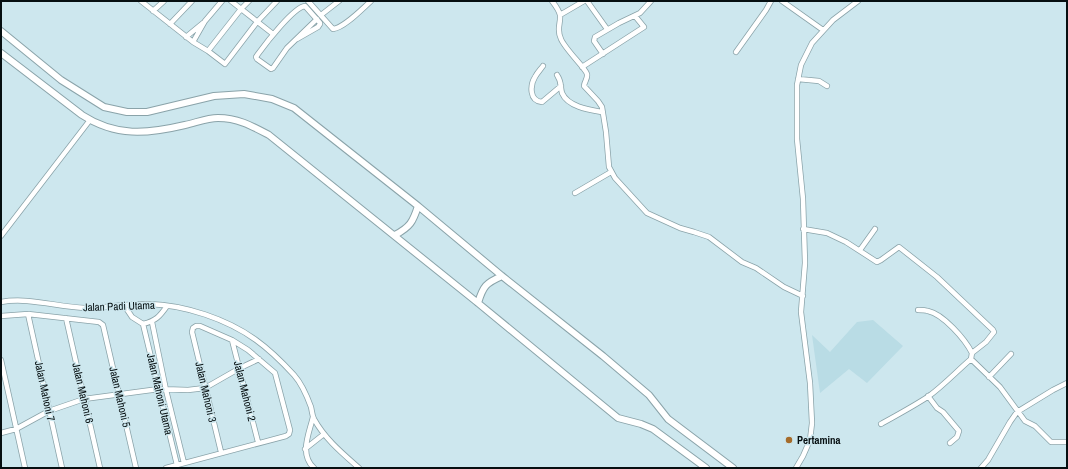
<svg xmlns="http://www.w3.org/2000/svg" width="1068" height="469" viewBox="0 0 1068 469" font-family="'Archivo Narrow',sans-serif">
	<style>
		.built { fill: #b9dce5 }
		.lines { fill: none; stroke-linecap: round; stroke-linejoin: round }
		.street-casing { stroke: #8aa3a9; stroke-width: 6 }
		.secondary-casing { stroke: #8aa3a9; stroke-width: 8 }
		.street { stroke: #fff; stroke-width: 4.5 }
		.secondary { stroke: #fff; stroke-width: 6 }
		.poi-dot { fill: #a56c2a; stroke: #cde7ee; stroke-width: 1.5 }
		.labels { text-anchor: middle; stroke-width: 3; stroke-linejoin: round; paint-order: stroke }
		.street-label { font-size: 11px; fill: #060f11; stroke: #cde7ee }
		.poi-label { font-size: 11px; font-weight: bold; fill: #060f11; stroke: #cde7ee; text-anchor: start }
	</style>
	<rect width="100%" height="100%" fill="#cde7ee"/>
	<!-- built -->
	<path class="built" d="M873,320L903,346L867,383L849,369L820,393L812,335L830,352L857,322Z"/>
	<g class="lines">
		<!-- street casing -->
		<g class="street-casing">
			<path id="street" d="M141,1L193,42L208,51L225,64L257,22L277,1
				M231,1L273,34
				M308,1L333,29C344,28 362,9 371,1
				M552,1C555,5 559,10 560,15C561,24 556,29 561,39C565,49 586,69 587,74C588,79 584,82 584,86L598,101L602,107L606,132L609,167L615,178L647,213L680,228L694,232L709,237L742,262L756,268L784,287L803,296
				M587,1L607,29
				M782,1L823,30
				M153,11L164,1
				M321,15L339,1
				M560,15L584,1
				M170,24L192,1
				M186,37L203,23
				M297,39L318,27L320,24V23L305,6C294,7 266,43 258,54L256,57L257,59L271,69L273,68L287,48L317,19
				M193,42L205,21L222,1
				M208,51L241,9L249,1
				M736,52L766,10L771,1
				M603,54L594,41L595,37L619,23L640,13L651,1
				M543,66C540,70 537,73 535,77C530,85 529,101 542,102L561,86
				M582,67L644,27L635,16
				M557,75C562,82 560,86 562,93C568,107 590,110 602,112
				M798,79L819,81L827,86
				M575,193L611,172
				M803,229L827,233L846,242L877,262L881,260L899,247L937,277L993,330L994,332L986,342L972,353L971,359C957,371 944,385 929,396C914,406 897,415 881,424
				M1,236L90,120
				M860,250L875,229
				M1,302C29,297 57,307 85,308C106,308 127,303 149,304C185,305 227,319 256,340C270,350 283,363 294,375C302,384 307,396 311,407C312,411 312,415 314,419C325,439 342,453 359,468
				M124,305L132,317L143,324C156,321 160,316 167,306
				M918,310C921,310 925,310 928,311C943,314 965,339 972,353
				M28,314L62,468
				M1,316L28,314L99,322L103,325L136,468
				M66,318L100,468
				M152,322L166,390L184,463
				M143,324L177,465
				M232,340L258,442
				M971,359L1000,387L1025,421L1035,426L1051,442H1067
				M1,360L25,468
				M989,377L1011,354
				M928,396L937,408L943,412L959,431L957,437L950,443
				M313,417C309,434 299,454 314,468
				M1,433L16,429L49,411L84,399L159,389L188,390L205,388L240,368L259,359
				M305,449L324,434
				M166,468L286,436L289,434L290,430L275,373L248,350L232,340L200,326H196L193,328L192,332L221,452
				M796,468L803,456L810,440L812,423L810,383L801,312L805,263L803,199L797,139V85L801,65L812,43L833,20L858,1
				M981,468L988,460L1010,422L1017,412L1053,390L1067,383"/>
		</g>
		<!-- secondary casing -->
		<g class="secondary-casing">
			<path id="secondary" d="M1,31L61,80L104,107L127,112H147L214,96L244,94L272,99L294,108L418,206L502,276L603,356L649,395L668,419L733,468
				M1,53L82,115C116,137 147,134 185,125C195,123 207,118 218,118C238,118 252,126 269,135L478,303L618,418L641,424L653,429L706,468
				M395,235C410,227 413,222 418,206
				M478,303C483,286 486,283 502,276"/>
		</g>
		<!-- street -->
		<use href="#street" class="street"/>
		<!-- secondary -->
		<use href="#secondary" class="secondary"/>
	</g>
	<!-- markers -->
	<circle class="poi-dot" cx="789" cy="440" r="4"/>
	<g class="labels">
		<!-- street labels -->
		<g class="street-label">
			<text transform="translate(119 306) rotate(-2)" y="4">Jalan Padi Utama</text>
			<text transform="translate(45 391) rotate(78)" y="4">Jalan Mahoni 7</text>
			<text transform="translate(245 391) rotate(76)" y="4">Jalan Mahoni 2</text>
			<text transform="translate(206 392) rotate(77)" y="4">Jalan Mahoni 3</text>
			<text transform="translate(83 393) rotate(77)" y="4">Jalan Mahoni 6</text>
			<text transform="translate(160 394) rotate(77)" y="4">Jalan Mahoni Utama</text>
			<text transform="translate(120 397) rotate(77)" y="4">Jalan Mahoni 5</text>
		</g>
		<!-- poi labels -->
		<g class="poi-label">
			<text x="797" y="444">Pertamina</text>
		</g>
	</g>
	<!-- border -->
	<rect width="1068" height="469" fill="none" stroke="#060f11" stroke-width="4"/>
</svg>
